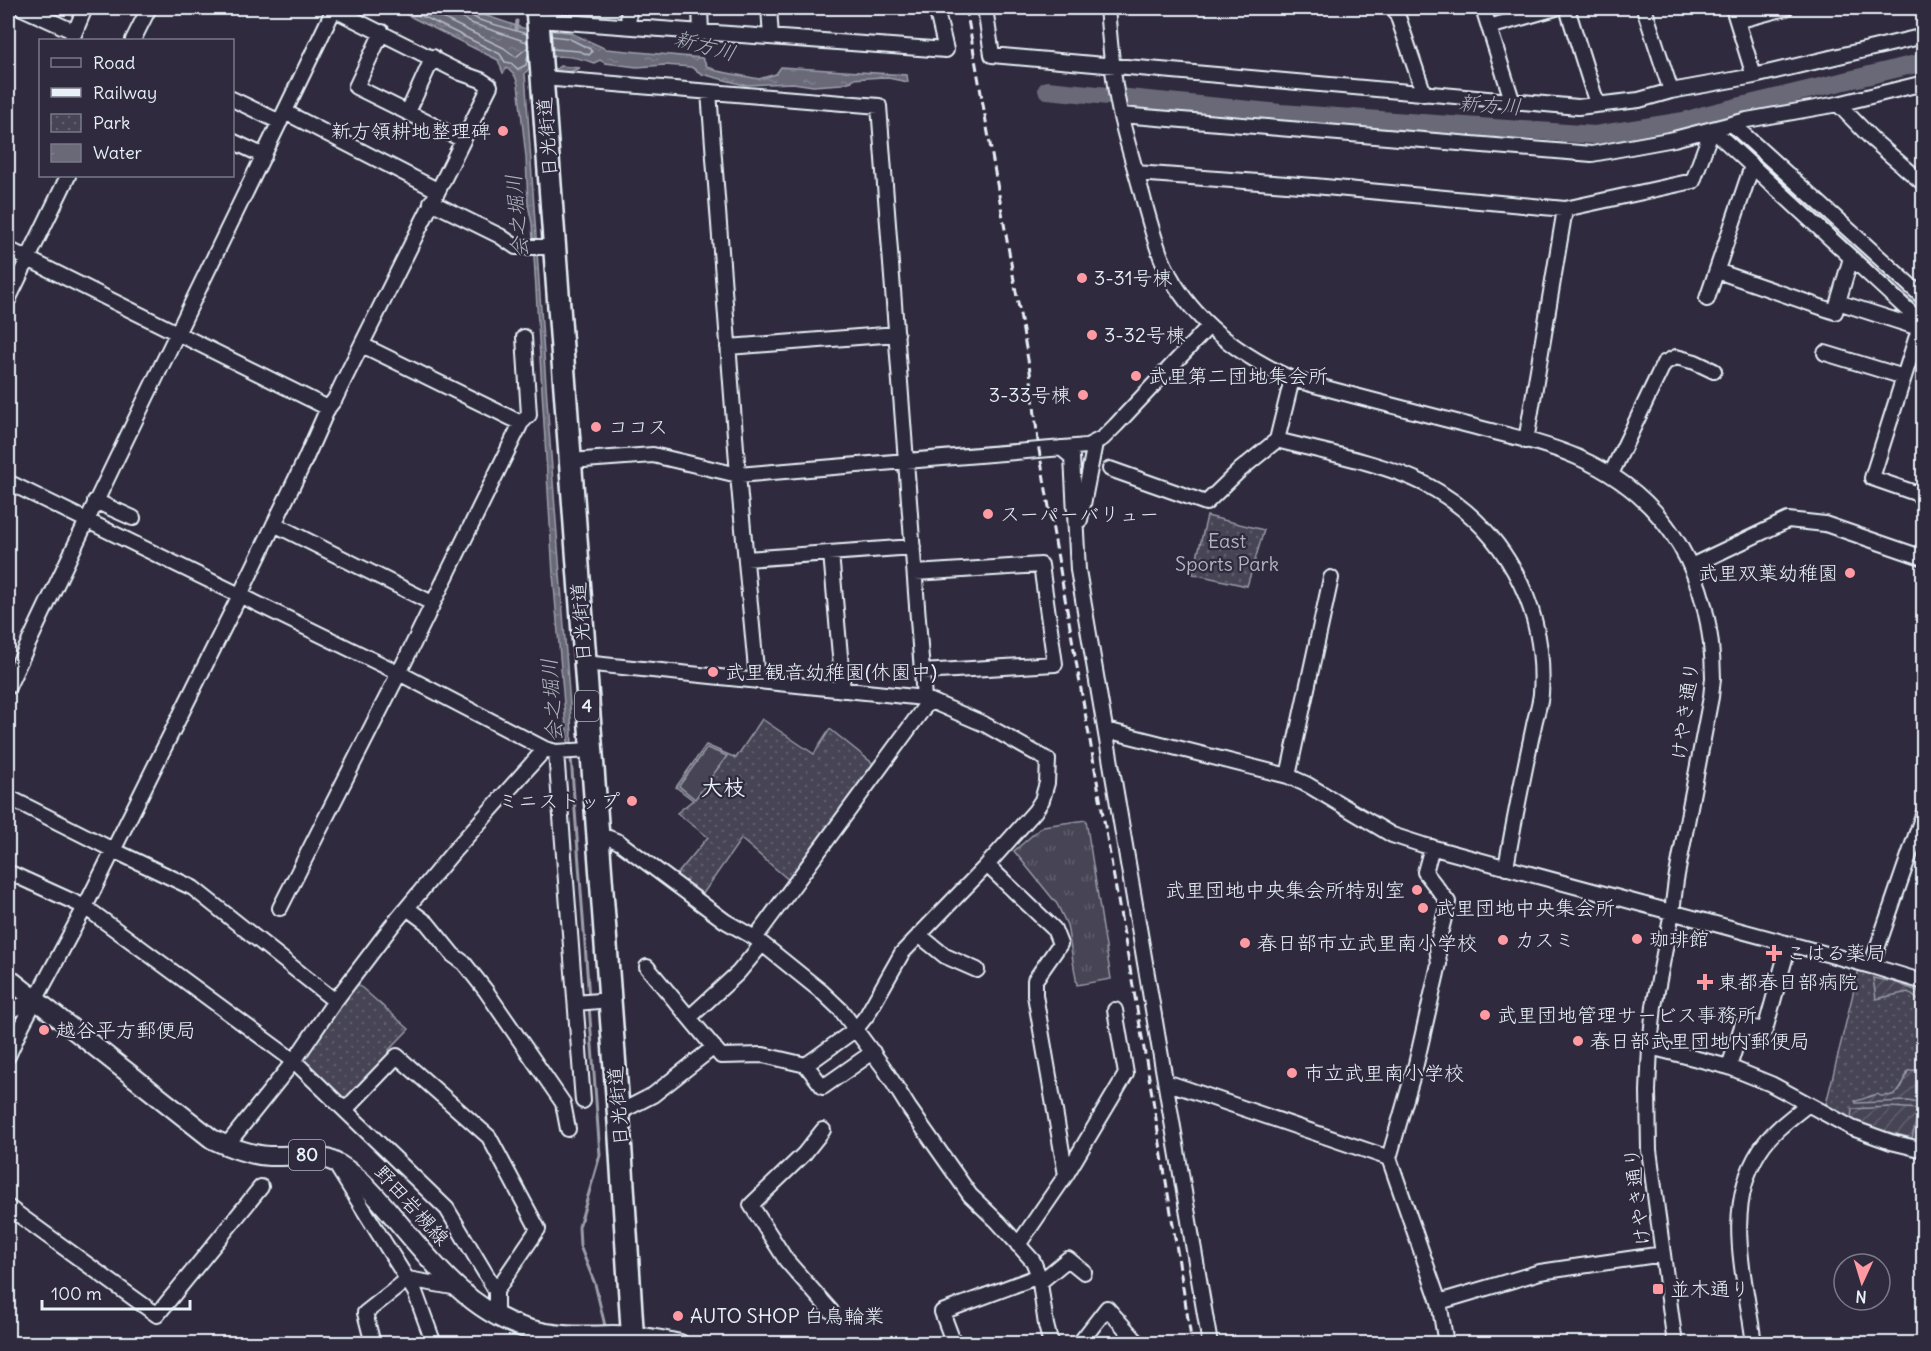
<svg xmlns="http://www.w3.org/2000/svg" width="1931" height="1351" viewBox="0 0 1931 1351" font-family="Delius,'Klee One',sans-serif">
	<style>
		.grass { fill: url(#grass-tufts); stroke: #979aa6; stroke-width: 1.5 }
		.park { fill: url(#park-dots); stroke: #979aa6; stroke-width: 1.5 }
		.garden { fill: url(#garden-furrows); stroke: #979aa6; stroke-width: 1.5 }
		.pitch { fill: #464455; stroke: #979aa6; stroke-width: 1.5 }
		.water { fill: url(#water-ripples); stroke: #9c9fab; stroke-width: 1.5 }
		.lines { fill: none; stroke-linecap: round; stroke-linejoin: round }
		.shore { stroke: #b5bbc5; stroke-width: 1.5 }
		.stream { stroke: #9c9fab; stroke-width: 3 }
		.river { stroke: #696978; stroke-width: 18 }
		.minor-casing { stroke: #e8f1f8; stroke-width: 18 }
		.major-casing { stroke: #e8f1f8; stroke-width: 22 }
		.highway-casing { stroke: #e8f1f8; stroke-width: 26 }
		.minor { stroke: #2f2a3d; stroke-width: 14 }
		.major { stroke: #2f2a3d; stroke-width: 18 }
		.highway { stroke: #2f2a3d; stroke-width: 21 }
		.rail { stroke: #e8f1f8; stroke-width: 3; stroke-dasharray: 9 4.5; stroke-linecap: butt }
		.poi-dot { fill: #ff9aa2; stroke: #2f2a3d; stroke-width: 2 }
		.labels { text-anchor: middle; stroke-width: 4.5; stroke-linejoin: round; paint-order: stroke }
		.shield { fill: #2f2a3d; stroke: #b0b5c0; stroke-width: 1.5 }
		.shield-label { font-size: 18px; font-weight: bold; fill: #e8f1f8 }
		.poi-label { font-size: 20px; fill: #e8f1f8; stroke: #2f2a3d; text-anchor: start }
		.street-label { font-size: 20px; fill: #e8f1f8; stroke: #2f2a3d }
		.park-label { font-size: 20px; fill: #afb4bf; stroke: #2f2a3d }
		.water-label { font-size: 21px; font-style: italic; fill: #afb4be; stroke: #2f2a3d }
		.quarter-label { font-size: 22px; font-weight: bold; fill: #e8f1f8; stroke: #2f2a3d }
	</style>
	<defs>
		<pattern id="grass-tufts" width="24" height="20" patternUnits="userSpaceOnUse" patternTransform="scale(1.5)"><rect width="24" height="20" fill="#464455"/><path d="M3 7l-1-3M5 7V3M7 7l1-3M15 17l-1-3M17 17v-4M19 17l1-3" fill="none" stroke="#615f6e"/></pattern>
		<pattern id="park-dots" width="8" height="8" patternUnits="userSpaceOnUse" patternTransform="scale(1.5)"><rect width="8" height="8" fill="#464455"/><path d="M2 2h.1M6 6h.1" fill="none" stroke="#615f6e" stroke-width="1.8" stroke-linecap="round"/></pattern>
		<pattern id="garden-furrows" width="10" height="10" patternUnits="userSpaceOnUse" patternTransform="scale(1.5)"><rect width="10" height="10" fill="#464455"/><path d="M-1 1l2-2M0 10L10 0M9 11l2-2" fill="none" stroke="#615f6e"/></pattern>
		<pattern id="water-ripples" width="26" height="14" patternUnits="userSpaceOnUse" patternTransform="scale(1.5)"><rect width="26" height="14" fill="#696978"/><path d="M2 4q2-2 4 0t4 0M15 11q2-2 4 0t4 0" fill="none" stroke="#7e7f8c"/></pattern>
	</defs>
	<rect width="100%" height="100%" fill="#2f2a3d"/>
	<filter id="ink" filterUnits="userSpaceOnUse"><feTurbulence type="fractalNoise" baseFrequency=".0167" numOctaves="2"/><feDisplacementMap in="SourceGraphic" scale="12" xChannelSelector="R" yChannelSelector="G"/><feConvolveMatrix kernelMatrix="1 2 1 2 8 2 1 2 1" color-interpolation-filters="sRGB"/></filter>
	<g filter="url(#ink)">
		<!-- grass -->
		<path class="grass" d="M1086,820L1111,979L1077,985L1067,925L1057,904L1014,851L1043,826Z"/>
		<!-- park -->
		<path class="park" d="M1207,516L1264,530L1247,586L1193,574Z
			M762,719L814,754L830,729L876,766L791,882L741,839L700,898L674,878L708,837L677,813L693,800L676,787L706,745L736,758Z
			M1859,969L1923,990V1145L1873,1131L1825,1108Z
			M354,981L409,1029L389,1050L391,1054L347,1098L340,1100L302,1063V1056Z"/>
		<!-- garden -->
		<path class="garden" d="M1873,978L1894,982L1923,993V1004L1908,992L1876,999Z
			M1914,1070H1923V1104L1908,1101L1856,1103L1855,1101C1862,1100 1867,1097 1874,1095C1883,1093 1875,1096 1883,1096C1901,1097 1903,1084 1908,1071Z
			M1890,1107L1919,1109L1912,1138L1880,1130L1851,1119L1852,1109Z"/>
		<!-- pitch -->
		<path class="pitch" d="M707,748L727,756L695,799L679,786Z"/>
		<!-- water -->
		<path class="water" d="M393,8H428L427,11L429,8H468L481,14L523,28L569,32L606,49L702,58L707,66L717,71L759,79L776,74L781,67L907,75L908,82L883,77L852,79V81L842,84L813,86L793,83L744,85L702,74L691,67L665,65L637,67L605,63L600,60L594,63C569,54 554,55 529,61L556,69L560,66L580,68L567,73L528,70L525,73L549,429L572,732L571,761L566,727L553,574L532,223L528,205L526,157L518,84L515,76L507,68L503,73L498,60Z"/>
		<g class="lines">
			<!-- shore -->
			<path class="shore" d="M406,8L500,54L505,62L511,63L518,69L526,65L528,55
				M422,8L504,48L516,57L528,47
				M459,8L461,16L468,22L527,42
				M467,8L469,14L479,20L527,34
				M551,36L568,38L590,49L592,52L589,55L579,51L552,49"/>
			<!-- stream -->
			<path class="stream" d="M519,9V8
				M516,29L517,21
				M1704,115L1716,123
				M1723,129L1924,313
				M571,757L589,998
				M589,1005L600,1155L579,1227L580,1246L595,1284L606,1330"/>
			<!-- river -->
			<path class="river" d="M1047,90L1281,113L1595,135L1684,121L1704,115L1924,62"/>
			<!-- minor casing -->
			<g class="minor-casing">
				<path id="minor" d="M22,8L75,32
					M628,8L629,27
					M700,8L701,33
					M769,8L771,37
					M985,8L992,55L1578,107L1639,100L1671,91L1754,76L1924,36
					M1107,8C1110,41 1112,75 1119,108C1124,133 1132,158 1139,183C1146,208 1152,233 1161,257C1185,316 1237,354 1292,379C1351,395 1409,410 1468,425C1504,435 1543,442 1577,457C1671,498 1712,579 1713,678L1711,697L1676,880L1672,912L1654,1006L1650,1047L1648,1091L1649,1150L1675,1344
					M1395,8L1424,94
					M1483,8L1513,103
					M1567,8L1597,104
					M1644,8L1671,91
					M1733,8L1754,76
					M538,20L946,50L936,8
					M1737,21L1786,8
					M1489,27L1556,8
					M382,32L356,87L463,140
					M72,39L85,8
					M133,40L149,8
					M543,78L879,106L924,698
					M709,92L738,475L757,680
					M232,99L280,122
					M1838,104L1873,140L1924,184
					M285,112L437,190
					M408,112L433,57
					M1121,115L1592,154L1674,139L1747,120L1838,104L1924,83
					M1732,124L1924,298
					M1712,129L1924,325
					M232,141L264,156
					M1136,173L1314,186L1565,209L1693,181L1712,129
					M431,202L500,236L516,247H554
					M8,249L328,408
					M1717,271L1835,312L1851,258
					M1707,299L1752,166
					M8,300L68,176
					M1838,302L1919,328
					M1921,323L1872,478L1924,496
					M362,345L521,423
					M728,347L897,334
					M1825,353L1904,377
					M1277,440C1322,452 1384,463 1425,484C1503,525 1547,606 1541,694C1540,704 1536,715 1534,725C1524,772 1514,820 1506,868
					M1526,441L1565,209
					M1061,448L1072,457L1078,570L1210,1344
					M570,461L653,455L738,475L1087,446L1103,438L1116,425L1209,326
					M1110,469L1206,503L1240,470L1277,440L1292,379
					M1611,474L1664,363L1676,357L1695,362L1714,371
					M8,482L399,673L545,749L556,752L590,750
					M95,501L133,518
					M1080,520L1095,443
					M274,524L432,603
					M831,553L843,690
					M746,559L913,547
					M1691,566L1788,520L1825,524L1924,558
					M915,573L1041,565L1055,664L922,672
					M584,663L924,698L984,724L1048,760L1047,783L1042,800L1035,811L987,865L902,953L867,1015L856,1029L806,1065L763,1055L721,1056L647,967
					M8,687C114,460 226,235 334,9
					M1106,730L1288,776L1308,785L1392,835L1423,845L1871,966L1924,982
					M556,752L583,1101
					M1288,776L1331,578
					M8,797L113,850L193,888L335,1001
					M597,837L609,838L619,842L725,921L755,938L822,992L841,1010L884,1068L909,1108L970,1195L998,1222L1033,1261L1039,1276L1046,1325L1050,1341L1053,1344
					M987,865L1054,929L1060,944L1035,980V995L1066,1175L1018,1245
					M8,872L85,907L294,1061L447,1209L496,1291V1316
					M280,908L399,673L521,423L529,415L524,337
					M407,908L427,923L453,955L464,963L486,991L563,1103L568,1129
					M919,935L945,956L977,970
					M755,938L929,701
					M1871,966L1924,812
					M576,1003L610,1000
					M8,1011L37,999
					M690,1017L738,973L762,944
					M1650,1047L1729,1067L1771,1084L1852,1128L1891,1142L1924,1150
					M8,1056L22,1025L85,907L240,595L304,462L328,408L335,399L345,378L490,86L481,80L461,73L331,8
					M806,1065L823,1087L873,1052
					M1729,1067L1742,1026L1765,1030L1789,944
					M1166,1082L1389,1158L1439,1302L1446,1344
					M345,1110L397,1056L489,1137L538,1229L496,1291
					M618,1113L653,1095L714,1047
					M823,1130L804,1154L751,1205L786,1260L831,1311
					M226,1146L294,1061L335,1001L391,927L454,851L545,749
					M1389,1158L1416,1064L1439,964L1437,946L1448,902L1425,872L1432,847
					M336,1165L415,1292L434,1344
					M1066,1175L1126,1074L1115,1010
					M8,1207L157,1315L261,1187
					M1040,1282L1068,1259L1084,1272
					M1439,1302L1540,1272L1663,1254
					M373,1344L365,1313L408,1279L458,1288
					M954,1344L942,1312L1039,1276
					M1079,1344L1107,1308L1139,1344
					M1754,1344C1746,1279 1722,1209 1760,1150C1771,1132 1791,1118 1807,1105"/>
			</g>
			<!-- major casing -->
			<g class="major-casing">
				<path id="major" d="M8,978L212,1139C229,1147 249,1155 269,1156C295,1157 314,1150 340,1165C361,1178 377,1197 392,1215C429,1258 466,1309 522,1327C552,1337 582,1336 613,1335C634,1335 659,1339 680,1344"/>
			</g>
			<!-- highway casing -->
			<g class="highway-casing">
				<path id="highway" d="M537,8L619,1122L633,1344"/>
			</g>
			<!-- minor -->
			<use href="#minor" class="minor"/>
			<!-- major -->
			<use href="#major" class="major"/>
			<!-- highway -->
			<use href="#highway" class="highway"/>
			<!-- rail -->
			<path class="rail" d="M966,8L1030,371L1039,450L1153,1100L1192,1344"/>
		</g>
	</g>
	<!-- markers -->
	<g class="poi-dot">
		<circle cx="503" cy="131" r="6"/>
		<circle cx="1082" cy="278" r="6"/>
		<circle cx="1092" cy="335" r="6"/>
		<circle cx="1136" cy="376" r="6"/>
		<circle cx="1083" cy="395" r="6"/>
		<circle cx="596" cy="427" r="6"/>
		<circle cx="988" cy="514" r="6"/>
		<circle cx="1850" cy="573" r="6"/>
		<circle cx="713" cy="672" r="6"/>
		<circle cx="632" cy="801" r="6"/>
		<circle cx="1417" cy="890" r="6"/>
		<circle cx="1423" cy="908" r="6"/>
		<circle cx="1637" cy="939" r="6"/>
		<circle cx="1503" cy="940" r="6"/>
		<circle cx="1245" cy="943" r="6"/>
		<path d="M1771 944h6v6h6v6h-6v6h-6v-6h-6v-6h6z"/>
		<path d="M1702 973h6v6h6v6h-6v6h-6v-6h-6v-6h6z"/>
		<circle cx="1485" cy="1015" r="6"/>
		<circle cx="44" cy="1030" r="6"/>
		<circle cx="1578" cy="1041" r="6"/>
		<circle cx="1292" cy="1073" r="6"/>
		<rect x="1652" y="1283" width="12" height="12" rx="3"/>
		<circle cx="678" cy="1316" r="6"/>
	</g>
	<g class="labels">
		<!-- shield labels -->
		<g class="shield">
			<rect x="575" y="691" width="24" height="30" rx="4.5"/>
			<rect x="289" y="1140" width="36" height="30" rx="4.5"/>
		</g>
		<g class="shield-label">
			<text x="587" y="712">4</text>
			<text x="307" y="1161">80</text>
		</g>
		<!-- poi labels -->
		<g class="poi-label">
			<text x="491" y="138" text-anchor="end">新方領耕地整理碑</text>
			<text x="1094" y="285">3-31号棟</text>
			<text x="1104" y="342">3-32号棟</text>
			<text x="1148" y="383">武里第二団地集会所</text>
			<text x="1071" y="402" text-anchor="end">3-33号棟</text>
			<text x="608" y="434">ココス</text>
			<text x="1000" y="521">スーパーバリュー</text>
			<text x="1838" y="580" text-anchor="end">武里双葉幼稚園</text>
			<text x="725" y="679">武里観音幼稚園(休園中)</text>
			<text x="620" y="808" text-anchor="end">ミニストップ</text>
			<text x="1405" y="897" text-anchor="end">武里団地中央集会所特別室</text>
			<text x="1435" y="915">武里団地中央集会所</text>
			<text x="1649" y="946">珈琲館</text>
			<text x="1515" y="947">カスミ</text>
			<text x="1257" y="950">春日部市立武里南小学校</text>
			<text x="1786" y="960">こはる薬局</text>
			<text x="1718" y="989">東都春日部病院</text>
			<text x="1497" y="1022">武里団地管理サービス事務所</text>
			<text x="56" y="1037">越谷平方郵便局</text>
			<text x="1590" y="1048">春日部武里団地内郵便局</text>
			<text x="1304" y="1080">市立武里南小学校</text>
			<text x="1670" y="1296">並木通り</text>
			<text x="690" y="1323">AUTO SHOP 白鳥輪業</text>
		</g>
		<!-- street labels -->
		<g class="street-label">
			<text transform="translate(547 137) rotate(-94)" y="7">日光街道</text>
			<text transform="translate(581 622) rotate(-94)" y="7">日光街道</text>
			<text transform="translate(1685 711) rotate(-82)" y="7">けやき通り</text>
			<text transform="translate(618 1106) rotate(-94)" y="7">日光街道</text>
			<text transform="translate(1637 1197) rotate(-97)" y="7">けやき通り</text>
			<text transform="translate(412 1205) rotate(48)" y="7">野田岩槻線</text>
		</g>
		<!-- park labels -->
		<g class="park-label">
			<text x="1227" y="548">East<tspan x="1227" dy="23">Sports Park</tspan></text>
		</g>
		<!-- water labels -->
		<g class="water-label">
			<text transform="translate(705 46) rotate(15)" y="7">新方川</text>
			<text transform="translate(1490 105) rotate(4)" y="7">新方川</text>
			<text transform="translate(517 216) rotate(-95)" y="7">会之堀川</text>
			<text transform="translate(552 700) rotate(-94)" y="7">会之堀川</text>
		</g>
		<!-- quarter labels -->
		<g class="quarter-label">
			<text x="723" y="795">大枝</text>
		</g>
	</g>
	<!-- margin -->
	<rect width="1931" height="1351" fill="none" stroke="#2f2a3d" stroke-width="30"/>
	<rect x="15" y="15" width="1901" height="1321" fill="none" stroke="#e8f1f8" stroke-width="2" filter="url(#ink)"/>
	<!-- legend -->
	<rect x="39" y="39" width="195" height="138" fill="#2f2a3d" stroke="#797a88" stroke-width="1.5"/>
	<rect x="51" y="58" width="30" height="9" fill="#2f2a3d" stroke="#797a88" stroke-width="1.5"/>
	<text x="93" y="69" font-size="18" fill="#e8f1f8">Road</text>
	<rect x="51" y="88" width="30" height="9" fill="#e8f1f8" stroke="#797a88" stroke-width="1.5"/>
	<text x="93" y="99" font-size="18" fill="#e8f1f8">Railway</text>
	<rect x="51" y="114" width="30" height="18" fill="url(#park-dots)" stroke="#797a88" stroke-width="1.5"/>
	<text x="93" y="129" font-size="18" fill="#e8f1f8">Park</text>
	<rect x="51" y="144" width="30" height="18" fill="url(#water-ripples)" stroke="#797a88" stroke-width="1.5"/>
	<text x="93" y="159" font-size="18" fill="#e8f1f8">Water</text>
	<!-- north arrow -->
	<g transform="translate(1862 1282) rotate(184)"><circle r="28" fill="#2f2a3d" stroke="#797a88" stroke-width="1.5"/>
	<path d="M0-4.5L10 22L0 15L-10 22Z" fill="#ff9aa2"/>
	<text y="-9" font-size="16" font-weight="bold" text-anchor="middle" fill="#e8f1f8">N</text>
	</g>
	<!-- scale -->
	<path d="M42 1300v9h148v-9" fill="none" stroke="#e8f1f8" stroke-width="3"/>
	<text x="51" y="1300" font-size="18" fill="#e8f1f8" stroke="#2f2a3d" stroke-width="4.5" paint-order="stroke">100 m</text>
</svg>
